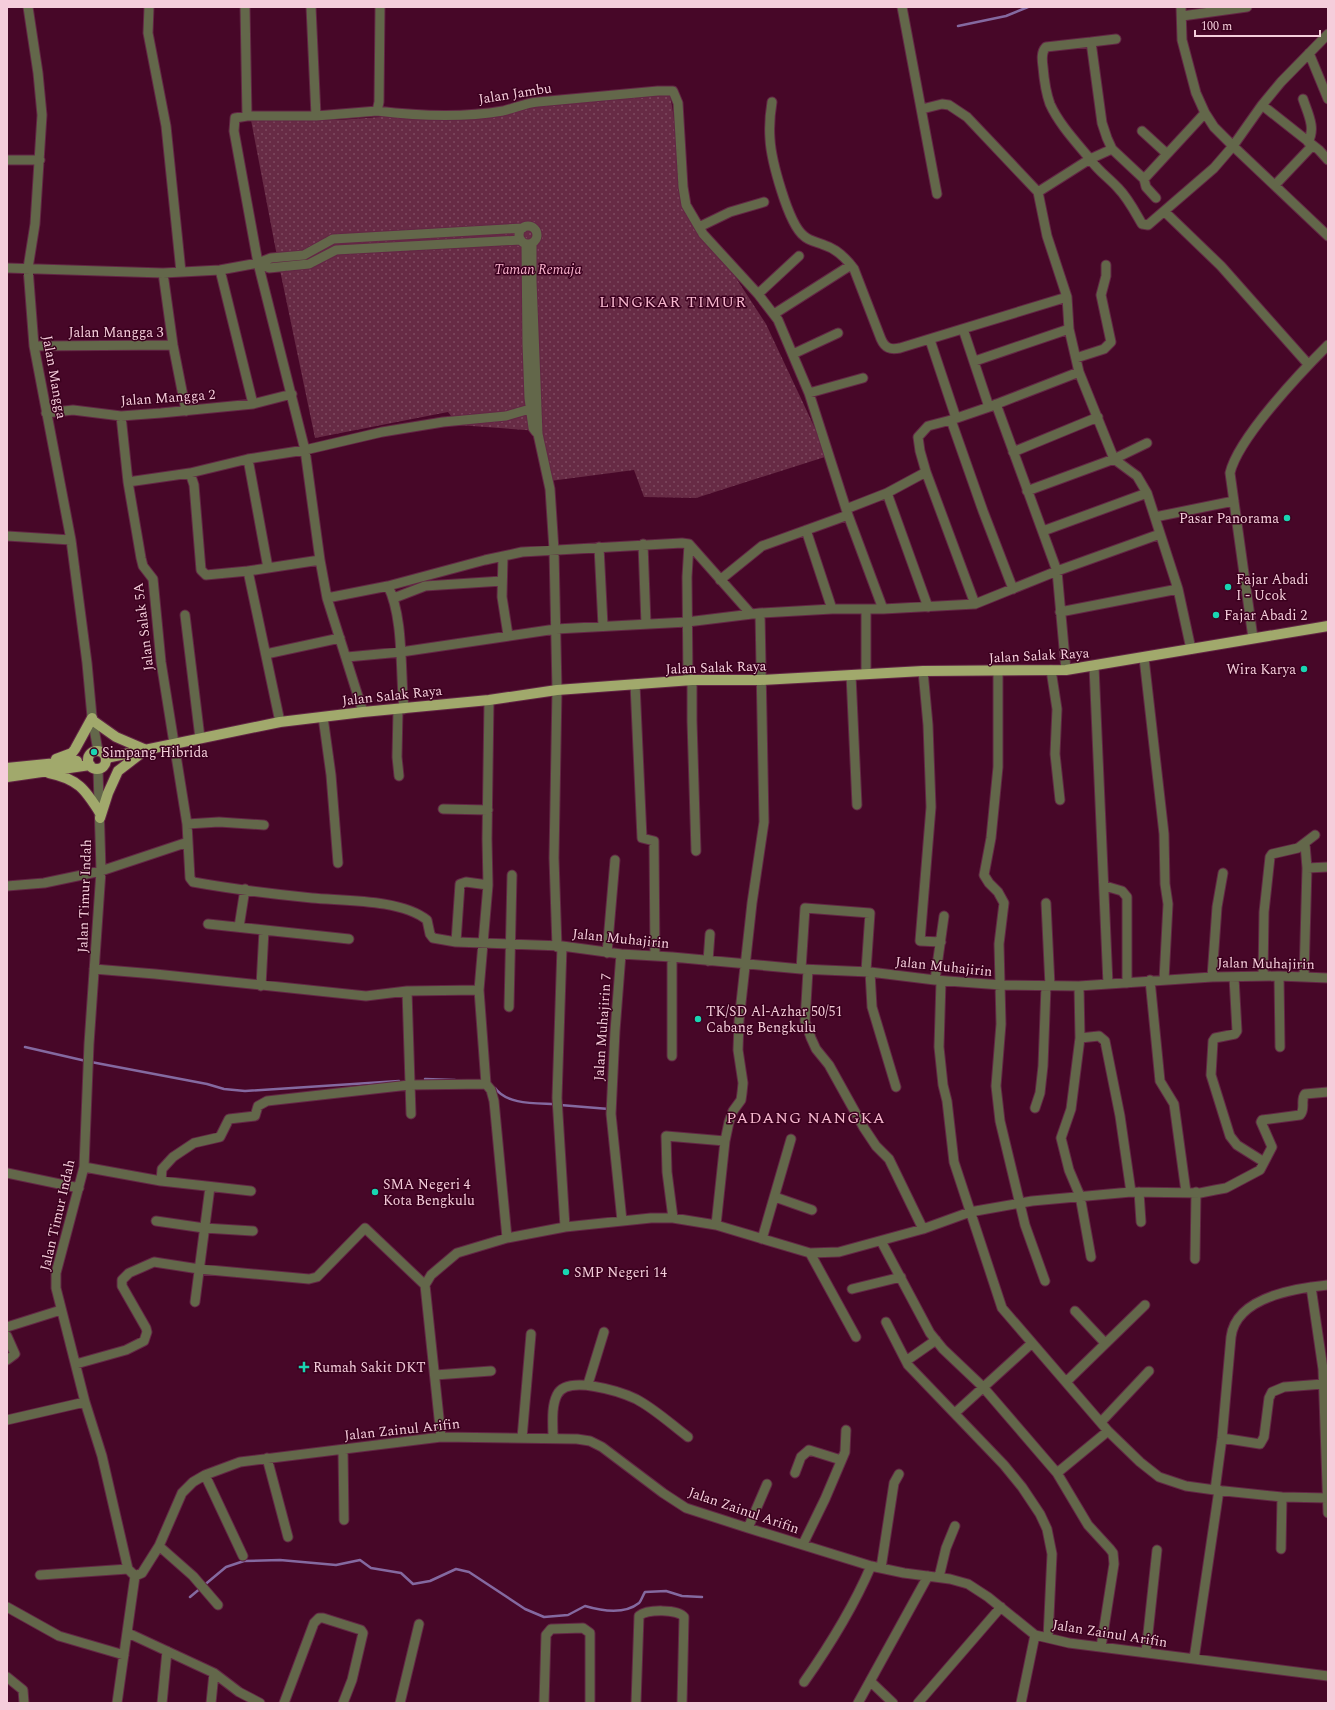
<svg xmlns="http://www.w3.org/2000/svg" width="1335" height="1710" viewBox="0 0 1335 1710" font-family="Spectral,serif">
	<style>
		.park { fill: url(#park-dots) }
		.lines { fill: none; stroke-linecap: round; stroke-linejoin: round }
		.stream { stroke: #8469a0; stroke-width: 2.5 }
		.minor-casing { stroke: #632745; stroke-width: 11 }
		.major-casing { stroke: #632745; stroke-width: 12 }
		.minor { stroke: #63674a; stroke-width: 9 }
		.major { stroke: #a1a96c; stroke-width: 10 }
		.poi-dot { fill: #19d5b2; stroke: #3b001e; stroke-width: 1.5 }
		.labels { text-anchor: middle; stroke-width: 3; stroke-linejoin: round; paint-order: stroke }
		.street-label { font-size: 14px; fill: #f5cddb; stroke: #3b001e }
		.park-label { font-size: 14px; font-style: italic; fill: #f9b3cd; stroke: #3b001e }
		.poi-label { font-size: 14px; fill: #f5cddb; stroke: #3b001e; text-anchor: start }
		.quarter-label { font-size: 16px; letter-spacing: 1px; fill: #f6b7ce; stroke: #3b001e }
	</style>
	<defs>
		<pattern id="park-dots" width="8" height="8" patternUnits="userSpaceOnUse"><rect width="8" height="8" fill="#672b45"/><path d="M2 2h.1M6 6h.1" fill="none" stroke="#7d495f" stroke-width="1.8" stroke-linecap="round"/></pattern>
	</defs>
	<rect width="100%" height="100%" fill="#470728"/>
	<!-- park -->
	<path class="park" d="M602,91L670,94L688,204L766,324L828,456L696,498L644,497L634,470L550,481L539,431L458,425L448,412L315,438L276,251L251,120H338L536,106Z"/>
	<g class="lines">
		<!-- stream -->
		<path class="stream" d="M958,26L1006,16L1028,7
			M25,1047L86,1061
			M91,1062L207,1084L224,1089L245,1091L399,1081
			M425,1079L455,1080
			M495,1088C507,1105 536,1103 555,1104
			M560,1105L609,1109
			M190,1597L226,1567L244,1561L280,1560L336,1565L360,1560L371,1568L401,1573L413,1584L430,1581L456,1569L469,1572L525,1609L544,1617L568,1615L585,1606C602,1611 624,1615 639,1603C641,1601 643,1595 645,1592L666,1591L682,1596L702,1597"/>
		<!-- minor casing -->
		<g class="minor-casing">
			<path id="minor" d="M28,7L38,73L42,115L35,224L28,268L34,346L71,540L87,663L92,717L98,751
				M149,7L148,33L166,126L181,272
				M245,7L247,116
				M311,7L316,116
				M902,7L937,194
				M1181,7L1182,40L1196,93L1205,113L1214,127L1233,146L1328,236
				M1182,16L1247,7
				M1116,39L1091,42L1102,123L1107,138L1112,149L1144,179L1146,187L1156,198
				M1091,42L1046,47C1041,52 1042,60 1043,67C1044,79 1046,93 1050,104C1059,124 1076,142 1090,159L1112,149
				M1309,53L1328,99
				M1303,99C1308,114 1316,128 1308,142
				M772,102C770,114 769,126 770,139C771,159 788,224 804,236C809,241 817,242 824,245C837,249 846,258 854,269L881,339C885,348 890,350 900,348L1067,297
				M1262,105L1319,150L1328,160
				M922,109L942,104L949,105L967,117L1038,192L1047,236L1067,297L1069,329L1079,372L1114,459L1137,476L1147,493L1178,589L1191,649
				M377,111C418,116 462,118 503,111C515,108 526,103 538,102L658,91H673L678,103L683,187L686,205L703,234L758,294L778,320L809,393L848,515L883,609
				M1142,131L1166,153
				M7,160H40
				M1144,179L1205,113
				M1275,185L1312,146
				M1038,192L1090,159C1098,171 1108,177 1118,188C1128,198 1135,212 1142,224L1148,225L1214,168L1233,146L1262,105L1281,82L1328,34
				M1165,212L1221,266L1308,364
				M519 235a9 9 0 1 1 18 0a9 9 0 1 1-18 0Z
				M699,227L730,212L764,202
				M532,243V281L538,434L550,489L554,550L557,690L554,858L557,947
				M526,244L527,344L529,398L533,428L536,432
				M258,263L269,268L309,264L336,250L521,240
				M7,268L163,273L220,270L258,263L271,258L304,255L333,239L523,228
				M220,270L253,404
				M163,273L173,345L186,411
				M758,294L799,256
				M774,314L851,265
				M963,329L989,407
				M930,340L956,418
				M34,346L173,345
				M793,354L838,333
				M1076,358L1104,349L1111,342L1101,295L1106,276V265
				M975,361L1069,329
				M809,393L863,378
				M996,404L1057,571L1066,670
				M46,413L73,410L121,416L161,413L253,404L292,394
				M121,416L128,482L141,558L143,566L153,579L161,662L187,824L190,878L193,882C232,889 272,894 312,898C344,901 401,899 427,920L430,934L433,938L456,942L562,946L621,954L672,957L801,969L870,972L935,980L1001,985L1079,986L1212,977L1279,976L1328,978
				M951,420L983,511L1013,589
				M1013,452L1098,417
				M248,459L268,568
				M190,473L194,485L201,570L206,575L248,571
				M128,482L190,473L248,459L305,450L382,432L443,422L506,416L530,409
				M1027,491L1114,459L1147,443
				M887,493L926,472
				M846,509L887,493L928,607
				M1155,517L1234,501
				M806,530L832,609
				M1043,531L1147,493
				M7,536L71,540
				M643,544L646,624
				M599,547L603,626
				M503,556L502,597L508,635
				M720,580L762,546L848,515
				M388,586C404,618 400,672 404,709
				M327,598L388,586L485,560L522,552L682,543L689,544L751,614
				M394,598L425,586L502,581
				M975,604L926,472L920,451L918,437L928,426L951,420L989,407L1079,372
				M1060,612L1178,589
				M185,615L200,738
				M1253,638L1230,473C1238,438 1302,371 1328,345
				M266,654L340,638
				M347,657L401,652L556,629L687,622L760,613L832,609H883L975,604L1057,571L1160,534
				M1144,658L1164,834L1165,884L1168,904L1164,980
				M1094,666L1108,984
				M1051,670L1057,709L1055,754L1060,800
				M923,671L928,725L931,807L920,941L941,942
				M998,672V767L991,838L984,875L989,883L998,892L1004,903L999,944L1001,1024L996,1086L1000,1121L1025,1225L1045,1281
				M866,673V609
				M851,675L857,805
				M692,680V721L696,851
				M688,681L687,577L689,544
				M635,684L642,838L654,841L655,956
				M489,700L487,839L488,885L479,990L486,1084L491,1090L494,1101L507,1238
				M398,710L397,757L399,776
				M363,712L327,598L320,560L305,450L258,263L234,131L235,118L247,116H316L377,111L379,102L380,7
				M323,717L331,775L338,863
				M280,722L248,571L320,560
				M98,769L101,871L89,1044L84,1167L61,1254L56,1273V1288L85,1402L102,1456L128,1569L135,1576
				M443,809L488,810
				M187,824L219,822L264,825
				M1307,868L1328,867
				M7,886L44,883L101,871L188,842
				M1105,886L1122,891L1127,897V983
				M1046,903L1050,986
				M208,924L349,939
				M239,927L245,889
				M456,942L460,884L466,882L488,885
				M562,946L557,1098L565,1227
				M607,953L615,860
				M621,954L615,1031L611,1114L622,1221
				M708,961L710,934
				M94,969L155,974L366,996L407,991L479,990
				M801,969L805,908L870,913L866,971
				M808,970L805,1021L811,1038L816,1049L829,1065L864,1128L876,1146L889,1159L923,1229
				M870,972L872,1007L896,1087
				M1263,976L1264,912L1270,857L1272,854L1298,848L1315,835
				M1279,976L1280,1047
				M1212,977L1217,907L1223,873
				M1234,977L1237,1031L1235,1034L1215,1038L1213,1041L1211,1075L1230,1136L1237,1145L1264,1162
				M1304,977L1307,868L1305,844
				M935,980L944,916
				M1150,980L1160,1081L1174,1104L1186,1192
				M941,981L939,1047L943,1085L947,1101L954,1162L1002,1308L1108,1431L1140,1462L1159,1477L1186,1486L1215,1490L1282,1497L1328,1498
				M261,986L264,930
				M1079,986L1080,1038L1071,1109L1061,1138L1069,1170L1080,1196L1091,1257
				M407,991L411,1114
				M509,1007L512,875
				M1080,1038L1099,1036L1105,1041L1120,1116L1131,1192
				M672,1056V957
				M1035,1108L1040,1093L1043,1066L1046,986
				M84,1167L161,1181L251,1191
				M7,1173L79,1188
				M161,1181L162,1169L173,1157L194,1143L220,1137L229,1119L255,1116L258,1106L267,1101L409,1085L486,1084
				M1139,1192L1141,1222
				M775,1197L812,1210
				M673,1218L667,1172L666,1136L725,1141
				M156,1221L204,1228L253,1231
				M716,1225L725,1141L729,1122L733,1111L741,1100L742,1093L743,1083L738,1050L739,1021L752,903L764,822L760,613
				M762,1239L791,1139
				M881,1241L930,1333L943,1349L983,1387L1057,1473L1088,1525L1110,1549L1113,1553L1114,1564L1101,1647
				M810,1253L856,1337
				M1195,1259L1196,1192
				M1311,1287L1323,1369L1328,1513
				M852,1289L901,1277
				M195,1302L210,1187
				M1075,1311L1105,1343
				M886,1322L908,1365L1004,1465L1022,1487L1040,1514L1047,1529L1052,1554L1048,1638
				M7,1327L61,1310
				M7,1336L15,1354L7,1360
				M906,1361L936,1340
				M76,1364L126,1350L144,1341L147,1332L146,1328L122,1286V1280L129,1273L154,1262L199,1269L309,1279L317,1277L365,1228L425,1285
				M435,1375L491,1371
				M1066,1382L1145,1305
				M588,1384L604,1332
				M955,1413L1032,1343
				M7,1420L85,1402
				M1101,1422L1149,1371
				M441,1437L425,1285L431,1275L457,1253L507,1238L565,1227L651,1218H673L716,1225L810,1253L839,1252L923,1229L970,1212L1032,1201L1131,1192L1200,1193L1215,1190L1226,1188L1260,1170L1272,1147L1261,1122L1262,1120L1300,1115C1306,1109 1300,1100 1305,1094L1328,1092
				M553,1437C553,1424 551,1407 557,1395C567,1374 621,1392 636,1399C655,1409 672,1425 688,1437
				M522,1438L531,1334
				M1222,1438L1260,1444L1264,1437L1269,1398L1272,1392L1284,1387L1323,1384L1328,1382
				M343,1450L344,1520
				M267,1458L288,1537
				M795,1473L801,1457L809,1450L841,1460
				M1057,1473L1108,1431
				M205,1475L243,1556
				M1215,1490L1222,1438L1231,1337C1236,1297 1296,1288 1328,1285
				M748,1528L767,1484
				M803,1544L825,1499L845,1452L846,1430
				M159,1546L193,1576L218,1605
				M1281,1549L1282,1497
				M881,1568L894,1483L899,1474
				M40,1575L128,1569
				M135,1576L142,1573L159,1546L182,1493L193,1482L205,1475L240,1462L441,1437L577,1439L590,1441L602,1447L663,1493L686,1508L748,1528L871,1566L904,1573L950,1579L968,1584L988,1597L1035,1635L1069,1643L1328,1676
				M939,1577L946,1548L955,1526
				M7,1607L59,1636L124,1655
				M128,1633L214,1673L239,1692L260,1703
				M1146,1652L1157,1550
				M1194,1659L1219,1490
				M7,1677L23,1690L24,1703
				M870,1681L893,1703
				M804,1682C830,1645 853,1608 871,1566
				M117,1703L135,1576
				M162,1703L167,1651
				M211,1703L214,1673
				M284,1703L314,1623L319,1618H323L361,1630L363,1633L352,1680L343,1703
				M400,1703L419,1624
				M544,1703L546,1635L551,1629L583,1628L590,1633V1703
				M636,1703L639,1616C647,1609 678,1609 684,1617L682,1703
				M858,1703L928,1576
				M918,1703L1001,1607
				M1021,1703L1035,1635"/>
		</g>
		<!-- major casing -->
		<g class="major-casing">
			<path id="major" d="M92,720L116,737L144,749
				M88 760a9 9 0 1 1 18 0a9 9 0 1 1-18 0Z
				M106,758L280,722L363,712L489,700L557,690L692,680H760L923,671L1066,670L1328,626
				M56,759L72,753L75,749L92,718
				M7,768L77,761
				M49,773C78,779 85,789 100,813
				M7,777L90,765
				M100,818L108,793L118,771L144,751"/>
		</g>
		<!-- minor -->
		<use href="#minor" class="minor"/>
		<!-- major -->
		<use href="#major" class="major"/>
	</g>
	<!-- markers -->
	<g class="poi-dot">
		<circle cx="1287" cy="518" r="4"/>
		<circle cx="1228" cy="587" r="4"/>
		<circle cx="1216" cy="615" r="4"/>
		<circle cx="1304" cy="669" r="4"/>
		<circle cx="94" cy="752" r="4"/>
		<circle cx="698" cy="1019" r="4"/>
		<circle cx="375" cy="1192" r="4"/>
		<circle cx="566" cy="1272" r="4"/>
		<path d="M302 1361h4v4h4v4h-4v4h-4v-4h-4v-4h4z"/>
	</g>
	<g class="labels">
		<!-- street labels -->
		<g class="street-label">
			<text transform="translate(515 93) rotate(-9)" y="5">Jalan Jambu</text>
			<text x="116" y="337">Jalan Mangga 3</text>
			<text transform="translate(55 377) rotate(80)" y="5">Jalan Mangga</text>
			<text transform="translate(168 397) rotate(-4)" y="5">Jalan Mangga 2</text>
			<text transform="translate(143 627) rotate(-97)" y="5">Jalan Salak 5A</text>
			<text transform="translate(1039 655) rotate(-3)" y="5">Jalan Salak Raya</text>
			<text transform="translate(716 667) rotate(-2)" y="5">Jalan Salak Raya</text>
			<text transform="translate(392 695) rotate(-6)" y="5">Jalan Salak Raya</text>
			<text transform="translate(84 896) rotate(-88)" y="5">Jalan Timur Indah</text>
			<text transform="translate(621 938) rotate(6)" y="5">Jalan Muhajirin</text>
			<text transform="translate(1266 963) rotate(1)" y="5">Jalan Muhajirin</text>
			<text transform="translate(944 966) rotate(6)" y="5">Jalan Muhajirin</text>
			<text transform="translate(602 1027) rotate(-86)" y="5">Jalan Muhajirin 7</text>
			<text transform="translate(57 1215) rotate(-77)" y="5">Jalan Timur Indah</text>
			<text transform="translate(402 1429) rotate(-6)" y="5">Jalan Zainul Arifin</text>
			<text transform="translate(744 1510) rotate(19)" y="5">Jalan Zainul Arifin</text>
			<text transform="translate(1110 1633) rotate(9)" y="5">Jalan Zainul Arifin</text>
		</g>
		<!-- park labels -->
		<g class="park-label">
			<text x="538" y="274">Taman Remaja</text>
		</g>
		<!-- poi labels -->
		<g class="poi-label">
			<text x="1279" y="523" text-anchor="end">Pasar Panorama</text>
			<text x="1236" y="584">Fajar Abadi<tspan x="1236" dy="16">I - Ucok</tspan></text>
			<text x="1224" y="620">Fajar Abadi 2</text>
			<text x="1296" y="674" text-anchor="end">Wira Karya</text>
			<text x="102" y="757">Simpang Hibrida</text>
			<text x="706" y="1016">TK/SD Al-Azhar 50/51<tspan x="706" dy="16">Cabang Bengkulu</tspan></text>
			<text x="383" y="1189">SMA Negeri 4<tspan x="383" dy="16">Kota Bengkulu</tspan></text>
			<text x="574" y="1277">SMP Negeri 14</text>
			<text x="313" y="1372">Rumah Sakit DKT</text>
		</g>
		<!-- quarter labels -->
		<g class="quarter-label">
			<text x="673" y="307">LINGKAR TIMUR</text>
			<text x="806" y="1123">PADANG NANGKA</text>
		</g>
	</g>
	<!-- border -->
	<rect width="1335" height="1710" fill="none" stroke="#f5cddb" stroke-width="16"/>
	<!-- scale -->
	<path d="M1195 30v6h125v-6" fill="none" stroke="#f5cddb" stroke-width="2"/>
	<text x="1201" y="30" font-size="12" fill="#f5cddb" stroke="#3b001e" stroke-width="3" paint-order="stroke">100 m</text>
</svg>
